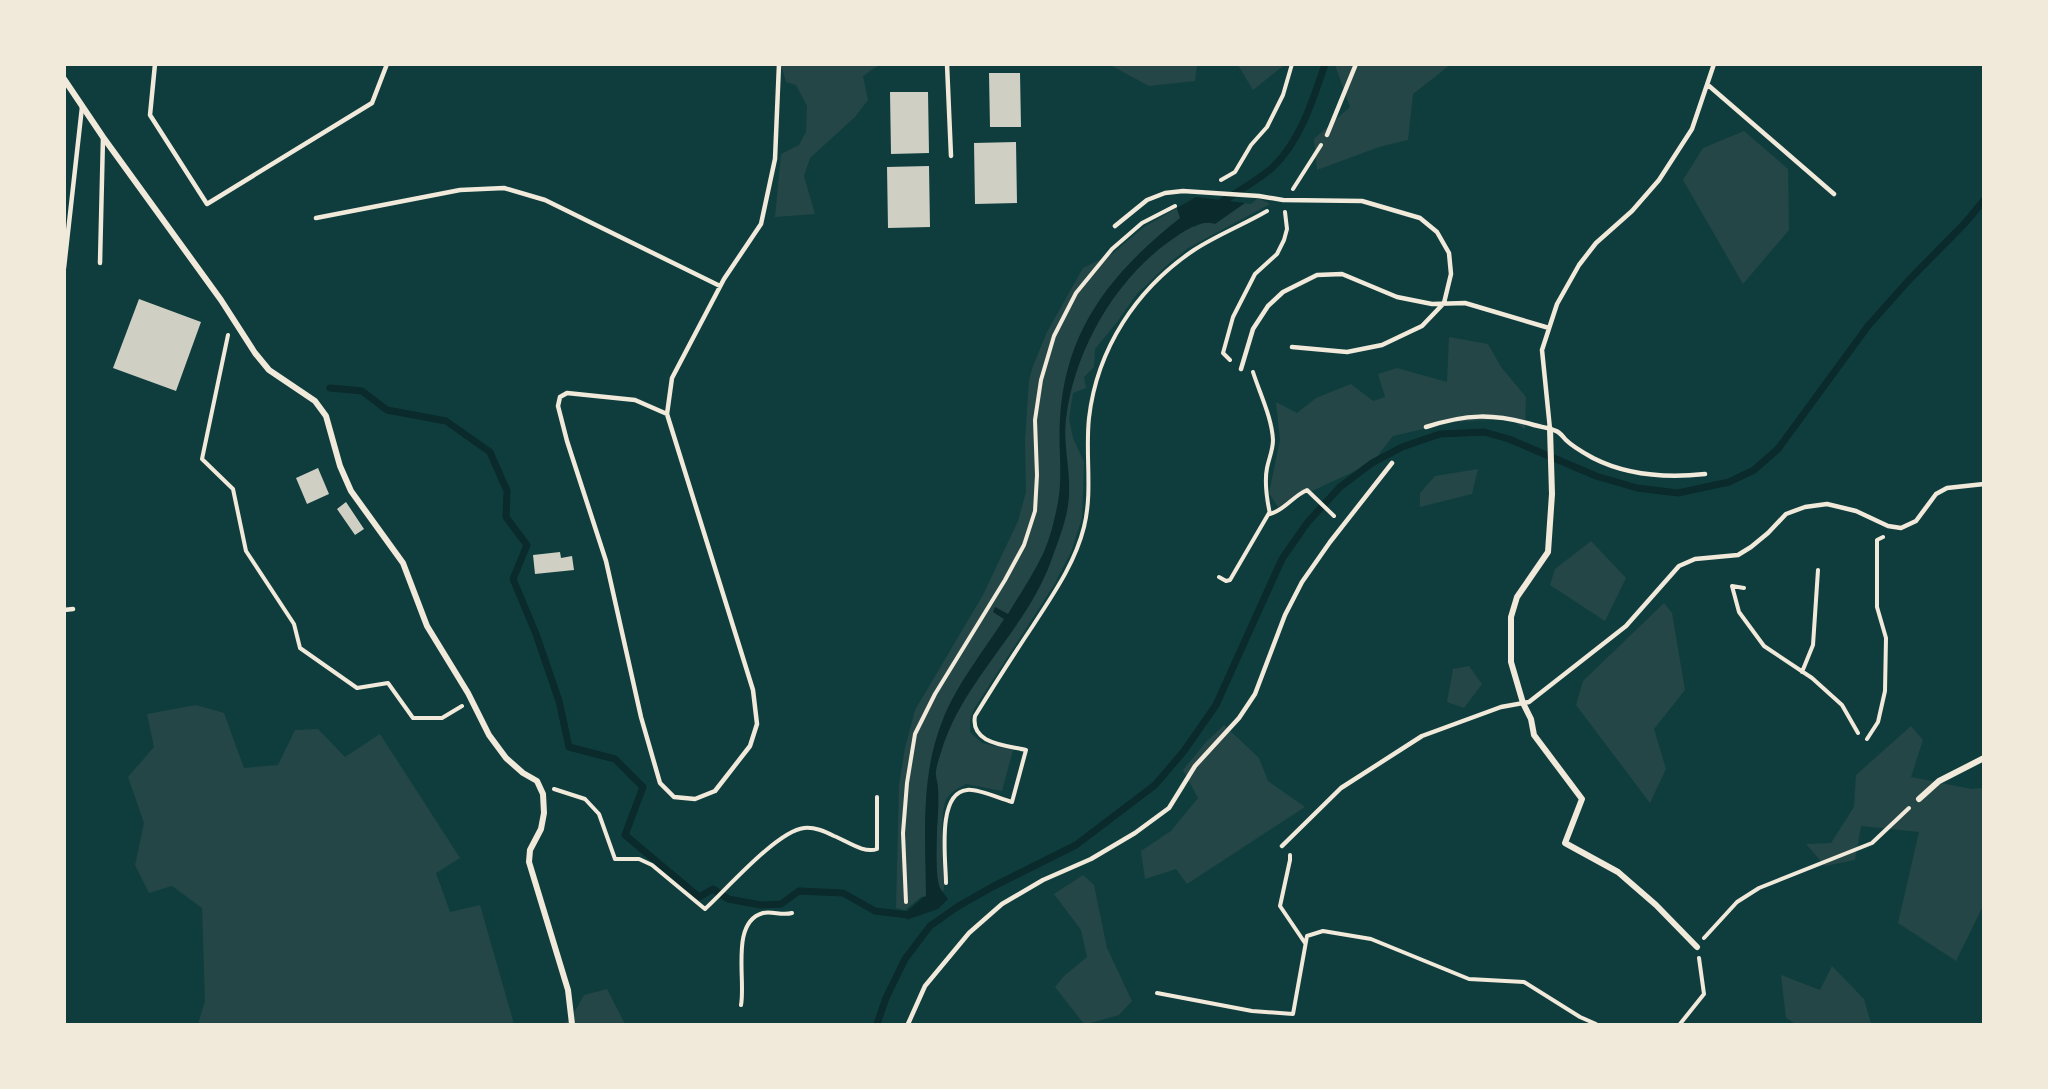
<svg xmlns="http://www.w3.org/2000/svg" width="2048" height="1089" viewBox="0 0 2048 1089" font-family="Raleway,sans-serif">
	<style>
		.green { fill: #244646 }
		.water { fill: #0a2a2b }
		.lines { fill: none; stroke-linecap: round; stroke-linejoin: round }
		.stream { stroke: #0a2a2b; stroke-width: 7 }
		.building { fill: #cfcfc3 }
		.path { stroke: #f1e9da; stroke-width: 4 }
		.service { stroke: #f1e9da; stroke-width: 4.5 }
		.minor { stroke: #f1e9da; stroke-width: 6 }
	</style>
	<rect width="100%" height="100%" fill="#0f3d3e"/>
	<!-- green -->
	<path class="green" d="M781,65H879L863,76L868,100L855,117L810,158L804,176L815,214L775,217L781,154L799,145L806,132L807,106L796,85L786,82Z
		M1110,65L1197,64V65L1195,81L1149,86Z
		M1238,65H1284L1253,90Z
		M1335,65H1450L1413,94L1408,140L1379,147L1317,170L1314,139L1350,107Z
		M1744,131L1788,169L1789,230L1743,284L1683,180L1703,148Z
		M1258,198L1270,204L1188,248L1167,265L1136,295L1117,322L1095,349L1094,367L1084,377L1086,388L1073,393L1069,419L1073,438L1084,462L1082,518L1071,552L1054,585L974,709L970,720V732L982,743L1013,750L1002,791L966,784C959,788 952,791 947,798C938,813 944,868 944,888L942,896L921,897L905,910L896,908L899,785L905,748L915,710L983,595L1018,521L1026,492L1025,440L1029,380L1033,366L1047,332L1083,268L1112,254L1144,227L1177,208L1180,218L1194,227L1243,203L1251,204Z
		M1449,337L1488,344L1501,367L1526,397L1525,429L1510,419L1453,422L1393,436L1372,463L1278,507L1269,493L1280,440L1276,402L1297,413L1316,398L1351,384L1373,401L1385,397L1378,374L1397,368L1447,382Z
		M1478,469L1472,494L1420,507V493L1435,476Z
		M1591,541L1626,578L1605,621L1550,585L1555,569Z
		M1664,603L1672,613L1685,690L1654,729L1666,769L1650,803L1576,705L1583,681Z
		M1469,666L1482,684L1464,708L1447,702L1453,669Z
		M196,705L224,713L244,768L278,765L295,730L318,729L345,757L380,734L460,858L436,873L450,912L480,905L514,1024H198L205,1001L202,908L172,886L149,893L135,865L144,823L128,777L154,747L147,714Z
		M1224,725L1259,758L1268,781L1305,807L1187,884L1176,869L1145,879L1141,851L1171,831L1198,798L1183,770L1207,741Z
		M1911,726L1923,740L1911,777L1972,789L1983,788V906L1956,961L1898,923L1919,832L1861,826L1855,860L1825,866L1806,844L1831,843L1854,807L1856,775Z
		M1083,875L1094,885L1107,948L1132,1001L1119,1015L1087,1024H1084L1055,987L1064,976L1087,957L1081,930L1054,894Z
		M1832,966L1864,999L1871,1024H1796L1786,1018L1781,975L1820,990Z
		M607,989L625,1024H563L570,1020L584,995Z"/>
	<!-- water -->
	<path class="water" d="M1196,197L1245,203L1215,224C1200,218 1179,235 1167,243C1113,283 1074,352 1066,419C1063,444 1070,467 1069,492C1069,515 1059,539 1051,561C1026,630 964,679 942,749C940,756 937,763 936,771C935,776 938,782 938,788C939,802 938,816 937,829C937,843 935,876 940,888C942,891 945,895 948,899L938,909L906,920L926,904C926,844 919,780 942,722C956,685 983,652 1004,619L993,612L995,607L1008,614C1020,594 1033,575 1043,554C1050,539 1055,518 1058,502C1063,475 1058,446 1060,419C1065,329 1112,272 1180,218L1177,208Z"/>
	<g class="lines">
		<!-- stream -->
		<path class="stream" d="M1217,205C1235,193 1256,182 1272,168C1300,142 1313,100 1325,64
			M330,388L362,391L387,410L446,421L490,452L507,491L506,517L527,545L513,579L536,634L559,701L569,747L615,759L643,787L625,835L699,897L713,889L728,899L761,905L781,904L799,891L843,893L875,911L908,915L925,900H931
			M877,1024L886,998L905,959L930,926L957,907L992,887L1076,845L1155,785L1184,751L1216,705L1282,559L1307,523L1340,487L1372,463L1402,447L1440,434L1484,432L1509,439L1596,476L1637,488L1678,493L1729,482L1754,470L1778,449L1868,326L1909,280L1966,222L1984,200"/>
	</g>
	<!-- building -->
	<path class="building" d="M989,73H1020L1021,127H990Z
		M890,92H928L929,153L891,154Z
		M1016,142L1017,203L975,204L974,143Z
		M929,166L930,227L888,228L887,167Z
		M139,299L201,322L176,391L113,368Z
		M318,468L329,494L307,504L296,478Z
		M346,502L364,529L355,535L337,509Z
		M560,552L561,558L572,556L574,570L535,574L533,555Z"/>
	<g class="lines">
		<!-- path -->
		<path class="path" d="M1221,180L1235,172L1251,145L1267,127L1283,95L1292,64
			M1293,189L1321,145
			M228,335L202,459L233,489L246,551L294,624L300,648L357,688L388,683L413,718H442L462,706
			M1230,360L1223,353L1233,317L1255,274L1277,254L1284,240L1287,229L1285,212
			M1253,372C1260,394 1272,418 1273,440C1273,450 1269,458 1267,468C1264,483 1267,500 1270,514C1285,510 1293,496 1307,490L1334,516
			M1219,577L1226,581L1230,580L1269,513
			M1744,588L1732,586L1739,612L1764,646L1812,678L1842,705L1858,733
			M1802,672L1813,645L1818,570
			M1867,739L1878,722L1885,691L1886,638L1877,607V540L1883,537
			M554,789L585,799L599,814L615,859H639L652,865L705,909C726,890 777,831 804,828C815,827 824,831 834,836C847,841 864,854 877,849V797
			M1290,855V860L1280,906L1305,943
			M946,883C946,861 936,793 967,790C977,788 1000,799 1012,802L1026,750C1006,745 970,744 975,716C994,685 1014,654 1034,624C1054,593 1075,563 1084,527C1093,491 1085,454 1089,418C1097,349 1136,289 1194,250C1217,235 1243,225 1267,211
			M906,902L903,833L907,783L915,734L935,694L1005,580L1024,545L1035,511L1037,475L1035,420L1041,380L1054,336L1076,293L1112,249L1142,223L1175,206
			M1704,938L1737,902L1759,888L1872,843L1909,808
			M1157,993L1252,1011L1293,1014L1307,936L1323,931L1371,939L1469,979L1524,982L1580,1017L1596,1024
			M741,1005C746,980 730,922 763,913C773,911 782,916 792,913
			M1680,1024L1704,994L1699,958"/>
		<!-- service -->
		<path class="service" d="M155,64L150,115L207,204L372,103L387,64
			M947,64L951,156
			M1708,85L1834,194
			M1327,135L1356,64
			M316,218L460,190L504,188L545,200L720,286
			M1115,226L1147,200L1165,193L1183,191L1259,196L1283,200L1362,201L1420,218L1437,232L1449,253L1451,274L1444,303L1422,326L1382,345L1347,352L1292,347
			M100,263L103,137
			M64,268L82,107
			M1241,369L1253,329L1268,306L1283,292L1317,275L1342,274L1397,297L1432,304L1465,303L1549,328
			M667,414L635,400L567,393L560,397L558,406L567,441L606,561L641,717L660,783L674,797L695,799L715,791L750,746L757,724L753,690L667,414L672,378L724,279L761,224L775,159L779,64
			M1426,427C1466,414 1493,413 1534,425C1541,427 1550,428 1556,431C1560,432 1563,437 1566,440C1573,447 1584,453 1593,458C1628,476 1667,478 1705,474
			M1550,429L1542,350L1557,304L1579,265L1596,243L1632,211L1659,180L1692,129L1714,64
			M64,610L73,609
			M1282,846L1341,788L1422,736L1501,707L1529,702L1626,626L1679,566L1695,559L1738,555L1751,547L1768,533L1786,514L1805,507L1827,504L1856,511L1888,526L1901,528L1916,521L1936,494L1947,488L1984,484
			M908,1024L925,986L969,933L1002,904L1043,880L1091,859L1135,833L1169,808L1195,766L1239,718L1255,694L1285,615L1302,582L1330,542L1392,463"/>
		<!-- minor -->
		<path class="minor" d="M64,79L103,137L221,300L255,353L269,370L315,401L326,416L340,466L351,491L403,563L427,626L468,693L489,735L506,758L523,773L537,781L543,794L544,813L541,829L530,850L529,862L568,990L572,1024
			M1550,429L1552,494L1548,552L1517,597L1511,617V662L1523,703L1531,719L1534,735L1582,799L1565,843L1618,872L1656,905L1697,947
			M1919,799L1939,781L1984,758"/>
	</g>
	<!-- border -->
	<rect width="2048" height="1089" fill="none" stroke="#f1e9da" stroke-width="132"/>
</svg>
